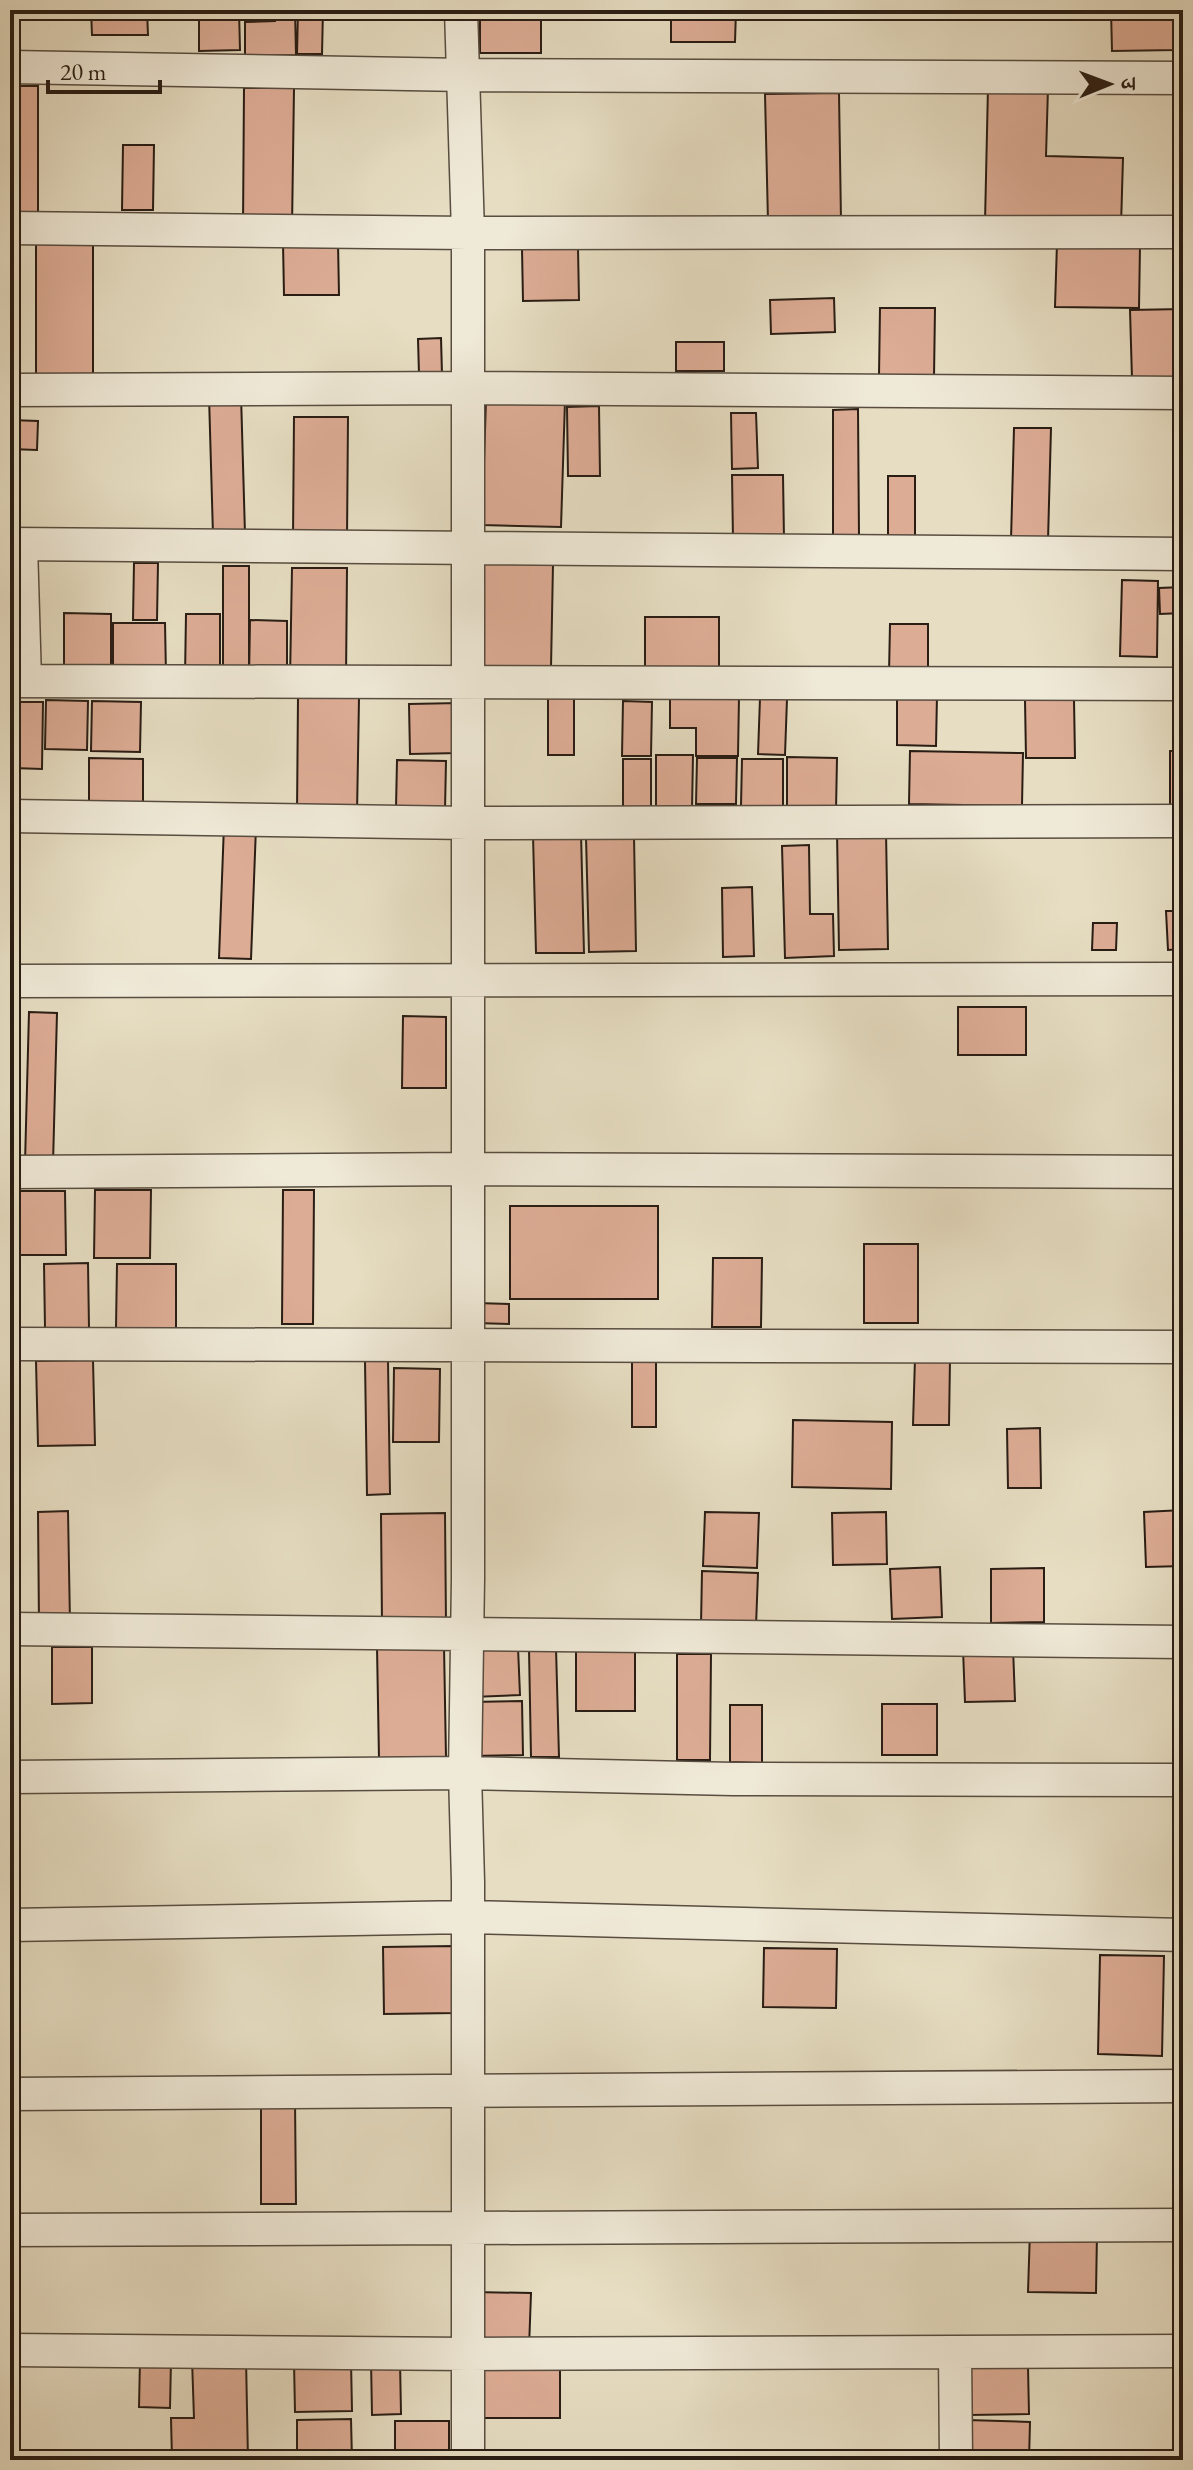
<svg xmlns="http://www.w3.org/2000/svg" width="1193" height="2470" viewBox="0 0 1193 2470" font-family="'EB Garamond','Noto Serif Devanagari',serif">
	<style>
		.building { fill: #ddac95; stroke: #291d14; stroke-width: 2 }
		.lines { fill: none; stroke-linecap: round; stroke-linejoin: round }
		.street-casing { stroke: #584d40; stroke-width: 35 }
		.street { stroke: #efe9d7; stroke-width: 32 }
	</style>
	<rect width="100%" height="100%" fill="#e6ddc2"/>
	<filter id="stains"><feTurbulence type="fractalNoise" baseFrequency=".0025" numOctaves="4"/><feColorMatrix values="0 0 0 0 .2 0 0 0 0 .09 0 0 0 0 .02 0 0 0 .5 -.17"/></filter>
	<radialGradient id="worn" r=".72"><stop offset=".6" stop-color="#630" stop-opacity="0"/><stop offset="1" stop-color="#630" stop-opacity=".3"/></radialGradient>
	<!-- building -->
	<path class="building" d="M91,10H147L148,35H92Z
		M199,10H239L240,50L199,51Z
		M275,10H295L296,55L245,56V22L275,21Z
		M298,10H323L322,54H297Z
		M480,10H541V53H480Z
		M671,10H736L735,42H671Z
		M1111,10H1175L1176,50L1112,51Z
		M10,86H38V219H10Z
		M988,87L1048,88L1046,156L1123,158L1121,226L985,222Z
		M244,88H294L292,228L243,227Z
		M839,93L841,221L768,222L765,94Z
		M123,145H154L153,210H122Z
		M36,241H93V376L36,377Z
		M338,242L339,295H284L283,243Z
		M1057,243L1140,245L1139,308L1055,307Z
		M578,248L579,300L523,301L522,249Z
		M834,298L835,332L771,334L770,300Z
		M880,308H935L934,377L879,376Z
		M1183,309V378L1132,379L1130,310Z
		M441,338L442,374H419L418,339Z
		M676,342H724V371H676Z
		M241,395L245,534L213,535L209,396Z
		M486,399L565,401L561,527L482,525Z
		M599,406L600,476H568L567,407Z
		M858,409L859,538L833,539V410Z
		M731,413H756L758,468L732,469Z
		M294,417H348L347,539H293Z
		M10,420L38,421L37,450L10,449Z
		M1014,428H1051L1048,541L1011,540Z
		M732,475H783L784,539L733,540Z
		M888,476H915V545H888Z
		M479,562L553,564L551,668L477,666Z
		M134,563H158L157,620H133Z
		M223,566H249V677H223Z
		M292,568H347L346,679H290Z
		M1122,580L1158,581L1157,657L1120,656Z
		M1183,587V613L1160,614L1159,588Z
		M64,613L111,614V676H64Z
		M186,614H220V677H185Z
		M645,617H719V678L645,679Z
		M250,620L287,621V678H249Z
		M113,623H165L166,675L113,676Z
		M890,624H928V674H889Z
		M897,695H937L936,746L897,745Z
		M548,696H574V755H548Z
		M670,696L739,697L738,756H696V728H670Z
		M298,697L359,698L357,814H297Z
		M760,698L787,699L785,755L758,754Z
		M46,700L88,701L87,750L45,749Z
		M1025,700H1074L1075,758H1026Z
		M92,701L141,702L140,752L91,751Z
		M623,701L652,702L651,756H622Z
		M13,702H43L42,769L13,768Z
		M459,703L460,753L410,754L409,704Z
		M910,751L1023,753L1022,806L909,804Z
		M1170,751H1183V809H1170Z
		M656,755H693L692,810L656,809Z
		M787,757L837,758L836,811L787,810Z
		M89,758L143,759V805L89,804Z
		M697,758H737L736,804H696Z
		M623,759H651V812H623Z
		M742,759H783V807L741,806Z
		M397,760L446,761L445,810L396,808Z
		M224,825L256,827L251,959L219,958Z
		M886,831L888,949L839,950L837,832Z
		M581,833L584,953H536L533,835Z
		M634,836L636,951L589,952L586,837Z
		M809,845L810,914H833L834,956L785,958L782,846Z
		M752,887L754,956L723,957L722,888Z
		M1166,911H1183V949L1168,950Z
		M1093,923H1117L1116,950H1092Z
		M958,1007H1026V1055H958Z
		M29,1012L57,1013L53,1164L25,1163Z
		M403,1016L446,1017V1088H402Z
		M95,1190H151L150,1258H94Z
		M283,1190H314L313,1324H282Z
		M11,1191H65L66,1255H11Z
		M510,1206H658V1299H510Z
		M864,1244H918V1323H864Z
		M713,1258H762L761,1327H712Z
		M88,1263L89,1328H45L44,1264Z
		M117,1264H176V1328H116Z
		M476,1303L509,1304V1324L475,1323Z
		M915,1358L950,1359L949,1425H913Z
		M93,1360L95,1445L38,1446L36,1361Z
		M632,1360H656V1427H632Z
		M365,1361H388L390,1494L367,1495Z
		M394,1368L440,1369L439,1442H393Z
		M793,1420L892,1422L891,1489L792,1487Z
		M1040,1428L1041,1488H1008L1007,1429Z
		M1183,1510V1566L1146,1567L1144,1512Z
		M68,1511L70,1623L39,1624L38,1512Z
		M705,1512L759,1513L757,1568L703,1566Z
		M886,1512L887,1564L833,1565L832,1513Z
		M445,1513L446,1623L382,1624L381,1514Z
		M940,1567L942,1617L892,1619L890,1569Z
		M1044,1568V1622L991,1623V1569Z
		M702,1571L758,1573L756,1626L701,1625Z
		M576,1644H635V1711H576Z
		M10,1646H13L15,1762H10Z
		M444,1646L446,1758L379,1759L377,1647Z
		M52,1647H92V1703L52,1704Z
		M518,1647L520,1695L472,1697L469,1649Z
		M1013,1647L1015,1701L965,1702L963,1649Z
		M556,1648L559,1757H531L529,1649Z
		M677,1654H711L710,1760H677Z
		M522,1701L523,1755L473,1756L471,1702Z
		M882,1704H937V1755H882Z
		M730,1705H762V1763L730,1762Z
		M453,1946L455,2013L384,2014L383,1947Z
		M764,1948L837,1949L836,2008L763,2007Z
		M1100,1955L1164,1956L1162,2056L1098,2054Z
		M261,2100H295L296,2204H261Z
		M1030,2230L1097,2232L1096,2293L1028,2292Z
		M10,2237H15L17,2293H10Z
		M474,2292L531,2293L529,2348L472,2346Z
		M246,2358L248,2460H172L171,2418H194L192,2359Z
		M140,2360H171L170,2408L139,2407Z
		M351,2361L352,2411L295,2412L294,2362Z
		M371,2361H400L401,2414L372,2415Z
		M1028,2367L1029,2414L969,2415L968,2368Z
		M476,2368H560V2418H476Z
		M351,2419L352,2460H297V2420Z
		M967,2420L1030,2422L1029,2460H967Z
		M395,2421H449V2460H395Z"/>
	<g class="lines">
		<!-- street casing -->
		<g class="street-casing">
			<path id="street" d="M461,10L468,233V1579L465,1773L468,1882V2460
				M10,67L464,75L1183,78
				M10,228L468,233L1183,232
				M10,390L468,388L1183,393
				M10,544L1183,554
				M21,545L25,681
				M10,681L1183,684
				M10,816L468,823L1183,821
				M10,981L1183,979
				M10,1172L468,1169L1183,1172
				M10,1344L1183,1347
				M10,1629L1183,1642
				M10,1777L465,1773L733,1779L1183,1780
				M10,1925L468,1917L1183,1935
				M10,2094L1183,2086
				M10,2230L1183,2225
				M10,2350L468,2354L1183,2351
				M955,2352L956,2460"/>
		</g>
		<!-- street -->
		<use href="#street" class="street"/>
	</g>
	<!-- margin -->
	<rect width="1193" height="2470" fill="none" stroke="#e6ddc2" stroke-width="40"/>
	<rect x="12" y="12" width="1169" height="2446" fill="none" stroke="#291d14" stroke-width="4"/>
	<rect x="20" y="20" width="1153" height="2430" fill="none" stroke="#291d14" stroke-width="2"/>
	<!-- north arrow -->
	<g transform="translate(1109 84) rotate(89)" stroke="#efe9d7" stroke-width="6" paint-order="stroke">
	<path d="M0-6L14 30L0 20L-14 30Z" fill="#291d14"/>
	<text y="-12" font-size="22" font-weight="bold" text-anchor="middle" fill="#291d14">उ</text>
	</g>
	<!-- scale -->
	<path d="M48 80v12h112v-12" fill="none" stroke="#291d14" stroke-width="4"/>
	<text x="60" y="80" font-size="24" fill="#291d14" stroke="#efe9d7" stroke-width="6" paint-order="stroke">20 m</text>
	<rect width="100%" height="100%" filter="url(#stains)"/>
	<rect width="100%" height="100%" fill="url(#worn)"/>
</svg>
